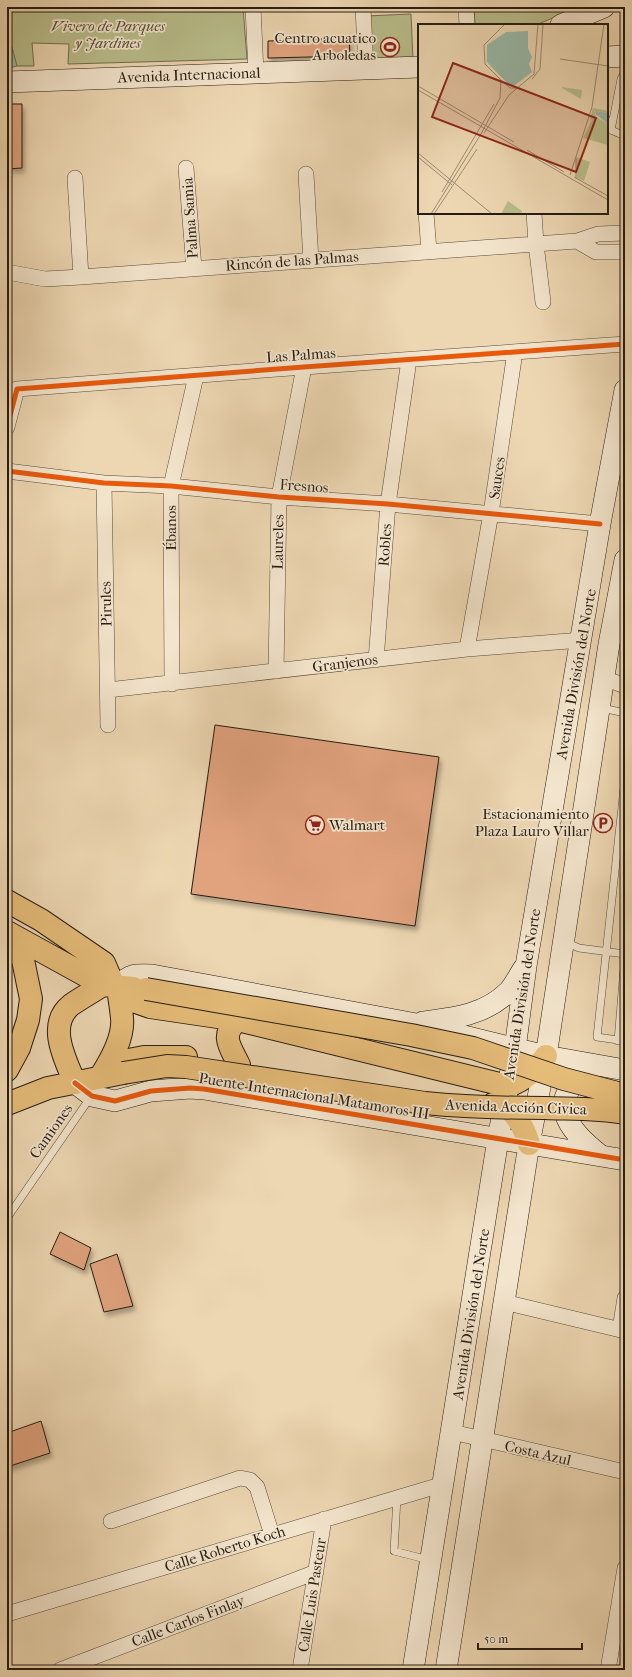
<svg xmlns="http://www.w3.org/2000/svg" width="632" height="1677" viewBox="0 0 632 1677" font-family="'IM FELL French Canon',serif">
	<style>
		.green { fill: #b9be8c; stroke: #706d50 }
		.water { fill: #99baaa; stroke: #6b7b6e }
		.building { fill: #e1a37e; stroke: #261c13; filter: url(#shadow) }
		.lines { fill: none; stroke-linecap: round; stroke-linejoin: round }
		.lane-casing { stroke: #584b3b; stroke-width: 8 }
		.street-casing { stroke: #584b3b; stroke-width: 16 }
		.secondary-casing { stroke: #261c13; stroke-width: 22 }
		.highway-casing { stroke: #261c13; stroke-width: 24 }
		.lane { stroke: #f3e5cd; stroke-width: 7 }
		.street { stroke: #f3e5cd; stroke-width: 15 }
		.secondary { stroke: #f3e5cd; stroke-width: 21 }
		.highway { stroke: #e6bc79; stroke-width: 22 }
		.highway-bridge-casing { stroke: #261c13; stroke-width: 24; stroke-linecap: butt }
		.highway-bridge { stroke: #e6bc79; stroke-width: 22 }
		.cycleway-casing { stroke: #f3e5cd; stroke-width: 8 }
		.cycleway { stroke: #e8590c; stroke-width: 5 }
		.labels { text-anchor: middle; stroke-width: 3.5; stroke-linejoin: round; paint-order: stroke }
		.park-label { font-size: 15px; font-style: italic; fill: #524d37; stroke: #f3e5cd }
		.poi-label { font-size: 15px; fill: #261c13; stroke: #f3e5cd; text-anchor: end }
		.street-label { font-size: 15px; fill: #261c13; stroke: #f3e5cd }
		.inset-road { fill: none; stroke: #9d8c72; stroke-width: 1 }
		.view { fill: #8f2418; fill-opacity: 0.15; stroke: #8f2418; stroke-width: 2 }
		.inset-edge { fill: none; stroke: #261c13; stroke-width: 2 }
	</style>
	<defs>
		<filter id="shadow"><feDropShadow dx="2.5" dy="4.5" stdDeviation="2" flood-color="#0004"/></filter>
	</defs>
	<rect width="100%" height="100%" fill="#edd7b2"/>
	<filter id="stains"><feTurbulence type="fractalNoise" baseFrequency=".005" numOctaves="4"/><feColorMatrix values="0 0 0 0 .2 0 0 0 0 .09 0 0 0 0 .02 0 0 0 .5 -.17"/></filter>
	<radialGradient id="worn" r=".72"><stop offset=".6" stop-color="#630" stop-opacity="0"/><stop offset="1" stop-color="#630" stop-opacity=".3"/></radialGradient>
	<!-- green -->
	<path class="green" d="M7,7H243L247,59L68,64L69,44L32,43L34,66H17L9,37L7,35Z
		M474,7H579L536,25H475Z
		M411,14L413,60L368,63L366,16Z"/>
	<!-- water -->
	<path class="water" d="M7,35L9,37L17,66L9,68Z"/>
	<!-- building -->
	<path class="building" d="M349,38L350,56L268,58V41Z
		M7,104H22V168L7,169Z
		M215,725L439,757L415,926L191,894Z
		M60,1232L91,1248L84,1270L50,1254Z
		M117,1254L133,1306L104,1312L90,1264Z
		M41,1421L50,1453L7,1467V1433Z"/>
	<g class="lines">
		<!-- lane casing -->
		<g class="lane-casing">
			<path id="lane" d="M607,120L611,130L625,136
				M611,130L621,79L625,71
				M602,708L625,713
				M625,779L597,1037L625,1041
				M569,937L572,945L579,948L625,954
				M618,1041L625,956
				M7,1218L90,1098
				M397,1498L394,1551L429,1560"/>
		</g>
		<!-- street casing -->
		<g class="street-casing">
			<path id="street" d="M253,7L256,73
				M363,7L366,69
				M466,7L467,25
				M186,168L194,268
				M306,174L311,261
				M75,178L81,277
				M426,213L429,251
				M534,213L536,244L543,302
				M577,241L596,252H625
				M7,272L45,279L81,277L577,241L598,234L625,233
				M7,427L17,389L304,367L625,344
				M7,471L104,483L171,486L279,497L388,504L600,524
				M104,483L108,725
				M467,649L491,513L515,352
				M376,660L388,504L409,360
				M276,671L279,497L304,367
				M604,678L625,686
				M172,684L171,486L196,376
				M108,690L467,649L582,640
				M504,1302L625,1331
				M620,1329L625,1298
				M452,1432L625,1472
				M111,1521L240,1478L250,1480L257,1487L272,1535
				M7,1614L444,1484
				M60,1670L316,1572
				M300,1670L324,1519
				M608,1670L625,1568"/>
		</g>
		<!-- secondary casing -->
		<g class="secondary-casing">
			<path id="secondary" d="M561,25L604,7
				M607,57L625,56
				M7,82L419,67
				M118,986C130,974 135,974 152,975L411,1023L546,1056L625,1070
				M423,1022C455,1018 485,1015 509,991C515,984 519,975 524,968
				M589,1073C543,1099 569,1131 600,1155
				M75,1083L92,1096L115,1101L151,1091L190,1088L204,1089L625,1160
				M413,1670L498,1139L515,1049L526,966L600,524L625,390
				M446,1670L529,1144L546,1056L609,644L625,560"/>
		</g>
		<!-- highway casing -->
		<g class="highway-casing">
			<path id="highway" d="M7,901L41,920L104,963L114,986
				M7,932L103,985L133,988
				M118,986L133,1001L150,1007L238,1020L508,1086C525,1080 535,1070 546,1056
				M238,1020C219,1035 231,1048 239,1065
				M108,1064L144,1057H186
				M7,1070L19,1048L28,1020L31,999L23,960L7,933
				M102,1074C112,1058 124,1037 122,1018C121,1007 119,997 118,986
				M75,1083C66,1061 46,1025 71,1005C81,998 92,992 103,985
				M7,1104L48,1088L123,1073
				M493,1104C497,1105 502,1105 505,1107C518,1114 525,1131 529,1144"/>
		</g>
		<!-- lane -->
		<use href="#lane" class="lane"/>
		<!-- street -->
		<use href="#street" class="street"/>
		<!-- secondary -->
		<use href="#secondary" class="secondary"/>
		<!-- highway -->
		<use href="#highway" class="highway"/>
		<!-- highway-bridge casing -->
		<g class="highway-bridge-casing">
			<path id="highway-bridge" d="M146,989L411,1035L473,1048L564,1079L625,1095
				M123,1073L167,1066L186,1067L425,1103C465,1107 505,1108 545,1108C571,1109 599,1108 625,1113"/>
		</g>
		<!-- highway-bridge -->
		<use href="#highway-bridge" class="highway-bridge"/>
		<!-- cycleway casing -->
		<g class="cycleway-casing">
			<path id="cycleway" d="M7,427L17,389L304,367L625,344
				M7,471L104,483L171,486L279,497L388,504L600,524
				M75,1083L92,1096L115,1101L151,1091L190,1088L204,1089L625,1160"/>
		</g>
		<!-- cycleway -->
		<use href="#cycleway" class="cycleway"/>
	</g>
	<!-- icons -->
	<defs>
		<g id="stadium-ring" transform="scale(1)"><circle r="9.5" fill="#f3e5cd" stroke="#8f2418" stroke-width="1.5"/><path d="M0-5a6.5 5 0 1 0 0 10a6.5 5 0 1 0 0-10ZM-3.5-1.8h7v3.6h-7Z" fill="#8f2418"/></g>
		<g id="parking-ring" transform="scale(1)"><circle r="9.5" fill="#f3e5cd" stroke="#8f2418" stroke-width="1.5"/><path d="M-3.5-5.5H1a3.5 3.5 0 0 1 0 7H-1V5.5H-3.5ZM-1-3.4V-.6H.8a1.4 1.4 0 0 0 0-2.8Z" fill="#8f2418"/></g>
		<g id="supermarket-ring" transform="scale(1)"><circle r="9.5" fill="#f3e5cd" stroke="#8f2418" stroke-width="1.5"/><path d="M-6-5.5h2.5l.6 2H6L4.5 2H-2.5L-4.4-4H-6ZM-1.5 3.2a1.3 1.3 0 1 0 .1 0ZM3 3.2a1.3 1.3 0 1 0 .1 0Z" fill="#8f2418"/></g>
	</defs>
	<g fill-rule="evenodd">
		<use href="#stadium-ring" x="390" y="47"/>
		<use href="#parking-ring" x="603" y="823"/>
		<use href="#supermarket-ring" x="315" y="825"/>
	</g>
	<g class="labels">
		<!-- park labels -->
		<g class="park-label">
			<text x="108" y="31">Vivero de Parques<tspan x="108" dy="17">y Jardines</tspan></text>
		</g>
		<!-- poi labels -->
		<g class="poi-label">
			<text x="376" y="43">Centro acuatico<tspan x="376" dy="17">Arboledas</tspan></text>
			<text x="589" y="819">Estacionamiento<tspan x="589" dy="17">Plaza Lauro Villar</tspan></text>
			<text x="329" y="830" text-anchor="start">Walmart</text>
		</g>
		<!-- street labels -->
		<g class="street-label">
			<text transform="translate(189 75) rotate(-2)" y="5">Avenida Internacional</text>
			<text transform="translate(190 218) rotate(-94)" y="5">Palma Samia</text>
			<text transform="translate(292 261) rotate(-4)" y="5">Rincón de las Palmas</text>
			<text transform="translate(301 355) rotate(-4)" y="5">Las Palmas</text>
			<text transform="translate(497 478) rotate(-82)" y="5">Sauces</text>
			<text transform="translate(304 486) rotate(4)" y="5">Fresnos</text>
			<text transform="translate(171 528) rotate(-90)" y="5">Ébanos</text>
			<text transform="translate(278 542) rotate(-89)" y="5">Laureles</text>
			<text transform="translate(385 545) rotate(-86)" y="5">Robles</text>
			<text transform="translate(106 604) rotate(-91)" y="5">Pirules</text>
			<text transform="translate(345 663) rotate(-7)" y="5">Granjenos</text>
			<text transform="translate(576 674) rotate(-80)" y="5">Avenida División del Norte</text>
			<text transform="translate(522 994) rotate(-81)" y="5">Avenida División del Norte</text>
			<text transform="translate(314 1096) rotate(9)" y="5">Puente Internacional Matamoros III</text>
			<text transform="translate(516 1107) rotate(2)" y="5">Avenida Acción Civica</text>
			<text transform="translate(51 1131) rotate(-55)" y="5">Camiones</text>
			<text transform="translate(471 1314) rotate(-81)" y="5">Avenida División del Norte</text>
			<text transform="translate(538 1453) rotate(13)" y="5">Costa Azul</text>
			<text transform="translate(225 1549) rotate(-17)" y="5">Calle Roberto Koch</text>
			<text transform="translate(312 1595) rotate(-81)" y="5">Calle Luis Pasteur</text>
			<text transform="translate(188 1621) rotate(-21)" y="5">Calle Carlos Finlay</text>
		</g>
	</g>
	<!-- overview -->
	<g transform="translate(418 24)">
		<rect width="190" height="190" fill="#edd7b2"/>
		<path d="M144,63L164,66L163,75L144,64ZM175,84L190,87V89L178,87L177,92L190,100V121L165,114L174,96L172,95ZM158,133L172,138L166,157L159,154ZM90,177L104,187L103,190H83Z" fill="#b9be8c"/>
		<path d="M110,7V24L114,33L111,40L114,48L97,61L92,62L69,38V21L88,8ZM178,87L190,89V100L179,91L175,94H172L178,91Z" fill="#99baaa"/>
		<path class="inset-road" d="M142,35L190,42M114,55L122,45L125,0M83,56L92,64H98M0,62L96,118M0,66L190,176M66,109L91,71L116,50L120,0M109,126L146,148M0,129L74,190M0,133L34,161M158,135V154M152,151L174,83L186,0M156,153L190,172M24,168L76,80M13,190L63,110L82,74L83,56L67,40L66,21L87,0M16,190L59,125"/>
		<path class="view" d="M35,39L178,94L158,148L14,93Z"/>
		<rect width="190" height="190" class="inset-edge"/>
	</g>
	<!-- margin -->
	<rect width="632" height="1677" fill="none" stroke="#edd7b2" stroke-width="24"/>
	<rect x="8" y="8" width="616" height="1661" fill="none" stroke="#261c13" stroke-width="2"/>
	<rect x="12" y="12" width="608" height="1653" fill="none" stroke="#261c13"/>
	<!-- scale -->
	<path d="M478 1643v6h104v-6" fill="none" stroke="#261c13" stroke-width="2"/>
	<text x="484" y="1643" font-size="12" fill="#261c13" stroke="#f3e5cd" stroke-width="3" paint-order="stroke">50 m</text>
	<rect width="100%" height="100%" filter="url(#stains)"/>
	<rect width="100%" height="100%" fill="url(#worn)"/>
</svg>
